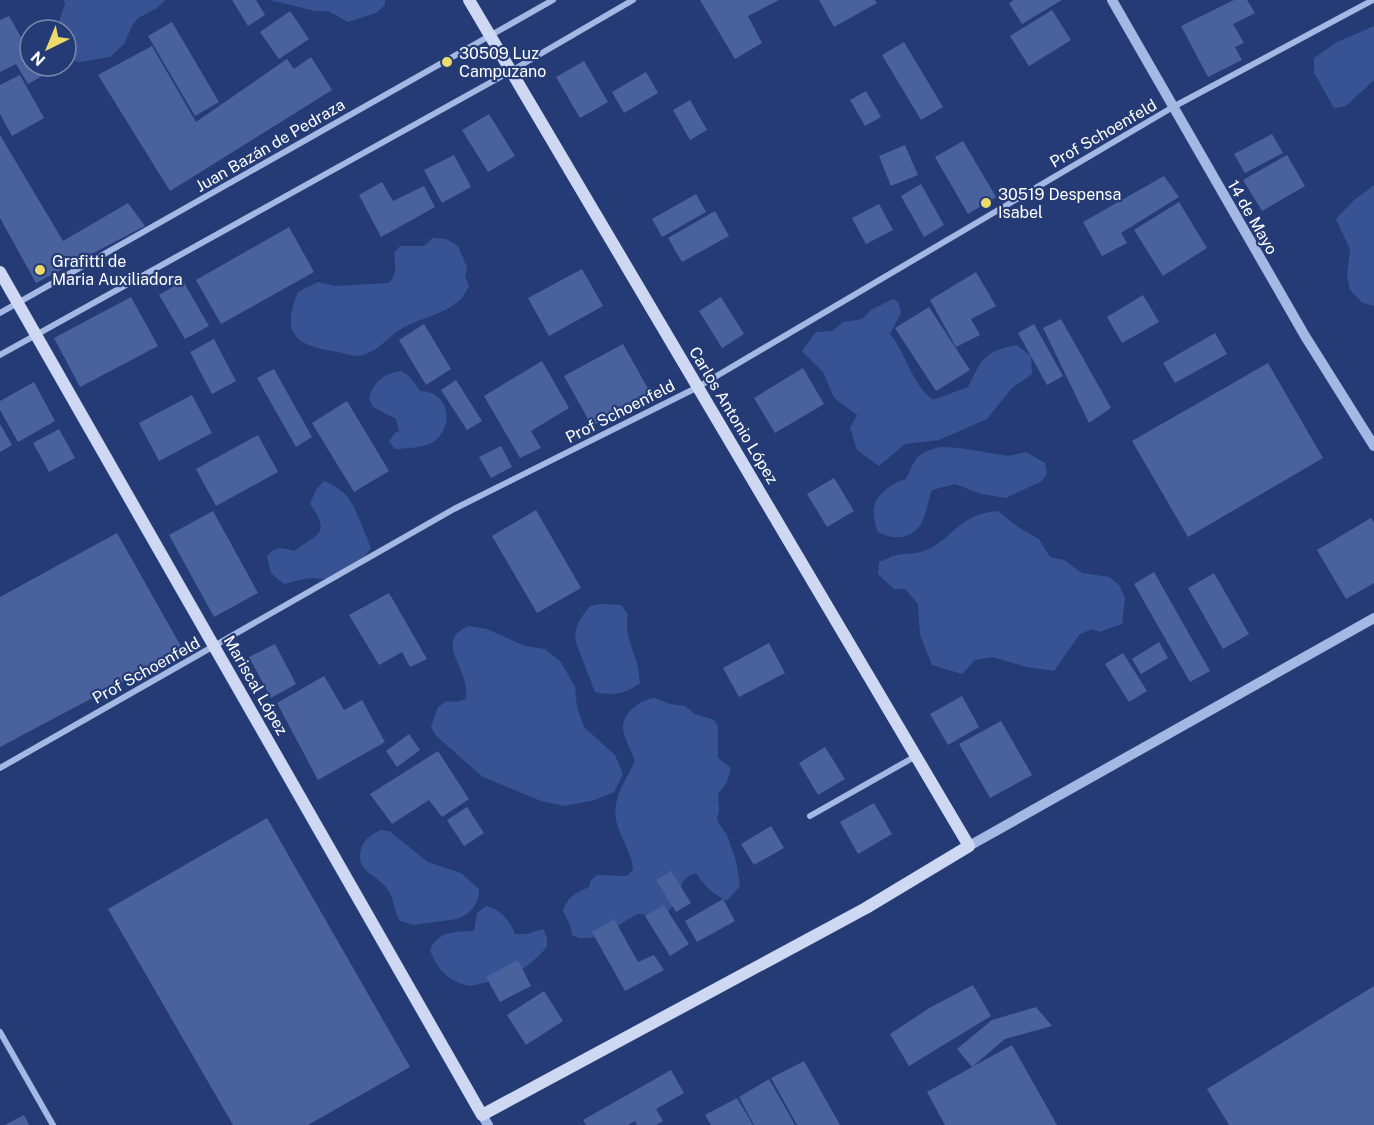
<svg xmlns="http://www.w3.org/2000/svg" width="1374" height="1125" viewBox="0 0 1374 1125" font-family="'Public Sans',sans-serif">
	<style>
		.green { fill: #385394 }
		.building { fill: #49629e }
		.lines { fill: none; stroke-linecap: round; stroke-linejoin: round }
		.minor { stroke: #a5b7e3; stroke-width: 6 }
		.tertiary { stroke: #a5b7e3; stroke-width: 10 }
		.secondary { stroke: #ced8f3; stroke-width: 12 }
		.poi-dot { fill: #ecdb6a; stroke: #243b76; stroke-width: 2 }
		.labels { text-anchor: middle; stroke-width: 4.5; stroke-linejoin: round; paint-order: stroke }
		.poi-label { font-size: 16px; fill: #fff; stroke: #243b76; text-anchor: start }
		.street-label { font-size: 16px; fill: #fff; stroke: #243b76 }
	</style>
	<rect width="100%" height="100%" fill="#243b76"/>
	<!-- green -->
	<path class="green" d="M64,0H165L157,8L138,18L132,26L124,44L110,57L80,62L69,60L66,56V30H56L65,4Z
		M270,0H385V5L376,13L348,22L328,11H315Z
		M1374,26V80L1346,106L1334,108L1314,73V58L1337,42Z
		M1374,185V306L1363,303L1350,290L1347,275L1350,249L1336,219L1353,201Z
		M433,238L446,239L458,246L467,267L465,277L469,286C466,291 463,298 459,301C442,315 420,318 401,329C388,337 379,350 363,355C352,358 343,352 332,351C292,344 282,331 298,292L318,282L335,286L389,283C398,274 395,264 394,253L400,246H424Z
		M893,299L898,302L901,313L890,334C907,355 911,383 933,400L968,387C982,359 984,351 1017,345L1031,356L1032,374L1012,388L987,419L939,440L905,444L879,466L857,450L850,428L857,415L834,398L823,372L802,351L816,332L832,331L843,322L862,319L871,310Z
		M401,371L409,376L420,391C449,391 456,426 433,442C424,448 406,448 395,449L389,441L395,433L399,431L396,419L373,407L369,398C375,380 383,374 401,371Z
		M941,447L960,448L1008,456L1026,452L1045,463L1047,474L1042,481L1006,498L981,494L955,484L932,490C928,500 927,512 922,522C912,540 892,541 877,531C876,525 872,514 874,507C877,493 893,483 906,479C917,457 915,453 941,447Z
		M324,481C349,492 352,501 362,526C365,533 368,540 371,548C362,562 340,578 323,579C319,579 316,578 313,578C303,578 293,582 284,584L271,573L267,556C276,546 282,547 294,551C319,534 331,533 310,504L316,490Z
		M998,511L1018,527L1039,539L1050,557L1064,560L1082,573L1109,577L1120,586L1125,599L1122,624L1099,632L1092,629L1080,634L1054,671L1027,667L992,657L975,660L962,674L932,665L920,635L918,604L905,589H894L878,574L879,562C885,560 891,556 897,555C908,553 919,554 929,549C956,534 961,514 998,511Z
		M602,604L621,605L628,614C624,632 632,647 637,663C639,670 639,677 640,683C626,694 612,696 595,692L576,643C573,628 581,617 590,606Z
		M468,626L487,629L525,646L545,649L561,662L575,687L577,707L584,727L615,755L623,774L614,792L595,800L564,806L541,801L483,777L436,736L431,727L438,707L447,701L456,702L466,699C471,668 432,643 468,626Z
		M655,698L670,704L685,706L695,714L714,720L718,726V758L731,768L727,782L718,794L719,812L717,817L718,822L727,835L736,861L740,886L727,901C712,894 705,886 696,873C678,878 683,890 675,903C672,908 666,913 662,917L638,914C618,923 595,947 572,935L570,925L563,911C568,896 576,893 589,887L591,880L597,875L627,876L633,870C632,854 623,842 618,827C609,802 625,782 635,761C632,752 624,738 623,729C622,713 641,699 655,698Z
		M381,830L389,831L428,862L461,873L479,889C479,904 471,914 457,919L413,925L400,921C394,911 394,899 388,890C377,873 355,873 361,849C364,839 372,834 381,830Z
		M486,906C501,910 509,919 515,934H527L543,929L547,938V947C521,976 507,977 471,986C448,982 438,970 430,950C439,930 455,932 474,931L477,913Z"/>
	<!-- building -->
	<path class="building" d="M232,0H256L265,15L248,26Z
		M700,0H779L748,16L762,43L735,59Z
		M819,0H875L877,3L834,27Z
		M1014,0H1062L1022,24L1009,3Z
		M1234,0H1247L1255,13L1233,24L1244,43L1235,47L1242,60L1208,77L1181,26Z
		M1052,10L1071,40L1029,66L1010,36Z
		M290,11L309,39L279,59L260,32Z
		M9,16L21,37L30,31V66H37L42,76L28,84L16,64L0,72V20Z
		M172,22L219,102L195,116L148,36Z
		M904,42L943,107L921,120L882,55Z
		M152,46L196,122L287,59L294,69L311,57L332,90L170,191L98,75Z
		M584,61L608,102L580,118L556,77Z
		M646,72L658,93L624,113L612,92Z
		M20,75L44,118L12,136L0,114V85Z
		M866,91L881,117L865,126L850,100Z
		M690,100L707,130L690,140L673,110Z
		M489,114L515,156L488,172L462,130Z
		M1272,134L1283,153L1245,173L1234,154Z
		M0,135L63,241L128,203L145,226L36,283L0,218Z
		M963,141L996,197L968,214L935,157Z
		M905,145L918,175L891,186L879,156Z
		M454,155L471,187L442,203L424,170Z
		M1287,155L1305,186L1262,211L1243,180Z
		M1164,176L1179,197L1121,233L1127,243L1102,256L1083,222Z
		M382,182L393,201L424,186L435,207L381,237L359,195Z
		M921,184L944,225L924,237L901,196Z
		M696,194L706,212L662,237L652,219Z
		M1179,202L1207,248L1163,276L1134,230Z
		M879,204L893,230L866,244L852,218Z
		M715,211L729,236L682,262L668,238Z
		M289,227L314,272L221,324L196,280Z
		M582,269L603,306L549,336L528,298Z
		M976,272L996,306L971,319L980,335L956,347L930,300Z
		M183,281L209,326L185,339L159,295Z
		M1143,295L1159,322L1122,343L1107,317Z
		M131,297L158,346L80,387L54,338Z
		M721,297L744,334L722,348L699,311Z
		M929,307L970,370L936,391L895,328Z
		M1061,319L1111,408L1089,423L1043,328Z
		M424,324L451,369L426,385L399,340Z
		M1034,324L1063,376L1047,385L1018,333Z
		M1215,333L1227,354L1175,383L1163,363Z
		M214,339L236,381L212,394L190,352Z
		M623,344L651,394L592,426L564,376Z
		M542,361L569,408L531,431L541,448L520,458L484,396Z
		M1268,363L1323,458L1188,537L1132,441Z
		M803,368L824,404L775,433L754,398Z
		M274,369L312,437L296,447L257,378Z
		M456,380L482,421L467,430L441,390Z
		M34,382L55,421L18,442L0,410V401Z
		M192,395L212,433L159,461L139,423Z
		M347,401L389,471L354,492L312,423Z
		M0,424L12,445L0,452Z
		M59,429L75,458L49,472L33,443Z
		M258,435L278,472L216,506L196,469Z
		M501,446L512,467L491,478L479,457Z
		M834,478L854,511L827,527L807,494Z
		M536,510L581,588L537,613L492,536Z
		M213,511L258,593L214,617L169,535Z
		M1371,518L1374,523V583L1346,599L1317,550Z
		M117,533L183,650L0,747V597Z
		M1154,572L1210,671L1190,682L1134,584Z
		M1214,573L1249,634L1223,649L1188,588Z
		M389,593L427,659L410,667L402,652L379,665L349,615Z
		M1159,642L1168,658L1141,674L1132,659Z
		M769,643L785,673L739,697L723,668Z
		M275,644L296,684L271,698L249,657Z
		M1123,653L1147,691L1129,702L1105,664Z
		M324,676L344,710L362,700L385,742L318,780L277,703Z
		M962,696L979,727L948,745L930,714Z
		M1001,721L1032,775L990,798L959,744Z
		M409,734L420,750L397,767L386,751Z
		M825,747L845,779L818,795L799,763Z
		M438,751L469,799L442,817L429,800L392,824L370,794Z
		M874,803L892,834L858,854L840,822Z
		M467,807L484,833L464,846L447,820Z
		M267,818L410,1067L308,1125H233L108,909Z
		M771,826L784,848L754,865L741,844Z
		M671,871L691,903L676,912L656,880Z
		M723,899L735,921L697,942L685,921Z
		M664,905L689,944L670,956L645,916Z
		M614,919L638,962L654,955L664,970L625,991L592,932Z
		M518,960L531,986L500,1002L486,977Z
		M973,985L991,1016L909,1066L890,1034L931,1007Z
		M1374,986V1125H1229L1207,1089Z
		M544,991L563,1021L526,1045L507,1015Z
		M1036,1007L1052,1026L1005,1039L972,1067L957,1049L992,1020Z
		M1012,1045L1057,1125H945L927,1092Z
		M804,1061L840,1125H797L771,1078Z
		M671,1070L684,1093L656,1109L663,1121L656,1125H637L635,1121L628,1125H586L583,1120Z
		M769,1079L795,1125H754L739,1097Z
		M737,1098L753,1125H711L705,1115Z
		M24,1115L29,1125H5Z"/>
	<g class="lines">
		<!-- minor -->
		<path class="minor" d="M0,313L553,0
			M0,355L511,71L633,0
			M0,768L454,509L698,387L1173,107L1373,0
			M810,816L916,756
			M0,1032L53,1125"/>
		<!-- tertiary -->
		<path class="tertiary" d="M1112,0L1305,336L1374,446
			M969,846L1374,618
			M482,1115L488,1125"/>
		<!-- secondary -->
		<path class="secondary" d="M0,272L482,1115L866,908L969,846L469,0"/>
	</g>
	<!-- markers -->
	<g class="poi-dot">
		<circle cx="447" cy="62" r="6"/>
		<circle cx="986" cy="203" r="6"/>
		<circle cx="40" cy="270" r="6"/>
	</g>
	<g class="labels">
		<!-- poi labels -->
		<g class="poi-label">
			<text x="459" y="59">30509 Luz<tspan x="459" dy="18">Campuzano</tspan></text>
			<text x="998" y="200">30519 Despensa<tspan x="998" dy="18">Isabel</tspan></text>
			<text x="52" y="267">Grafitti de<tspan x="52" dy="18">Maria Auxiliadora</tspan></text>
		</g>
		<!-- street labels -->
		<g class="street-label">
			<text transform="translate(1103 133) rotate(-30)" y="6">Prof Schoenfeld</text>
			<text transform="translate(270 145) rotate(-30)" y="6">Juan Bazán de Pedraza</text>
			<text transform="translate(1253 217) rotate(60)" y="6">14 de Mayo</text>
			<text transform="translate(620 411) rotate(-27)" y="6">Prof Schoenfeld</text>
			<text transform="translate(734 415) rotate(59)" y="6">Carlos Antonio López</text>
			<text transform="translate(146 670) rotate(-29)" y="6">Prof Schoenfeld</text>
			<text transform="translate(256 685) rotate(60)" y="6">Mariscal López</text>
		</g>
	</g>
	<!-- north arrow -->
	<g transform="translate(48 48) rotate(223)"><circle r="28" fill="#243b76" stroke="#7c89ad" stroke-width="1.5"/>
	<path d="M0-4.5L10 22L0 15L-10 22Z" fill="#ecdb6a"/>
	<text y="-9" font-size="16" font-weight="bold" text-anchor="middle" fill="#ffffff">N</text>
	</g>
</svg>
